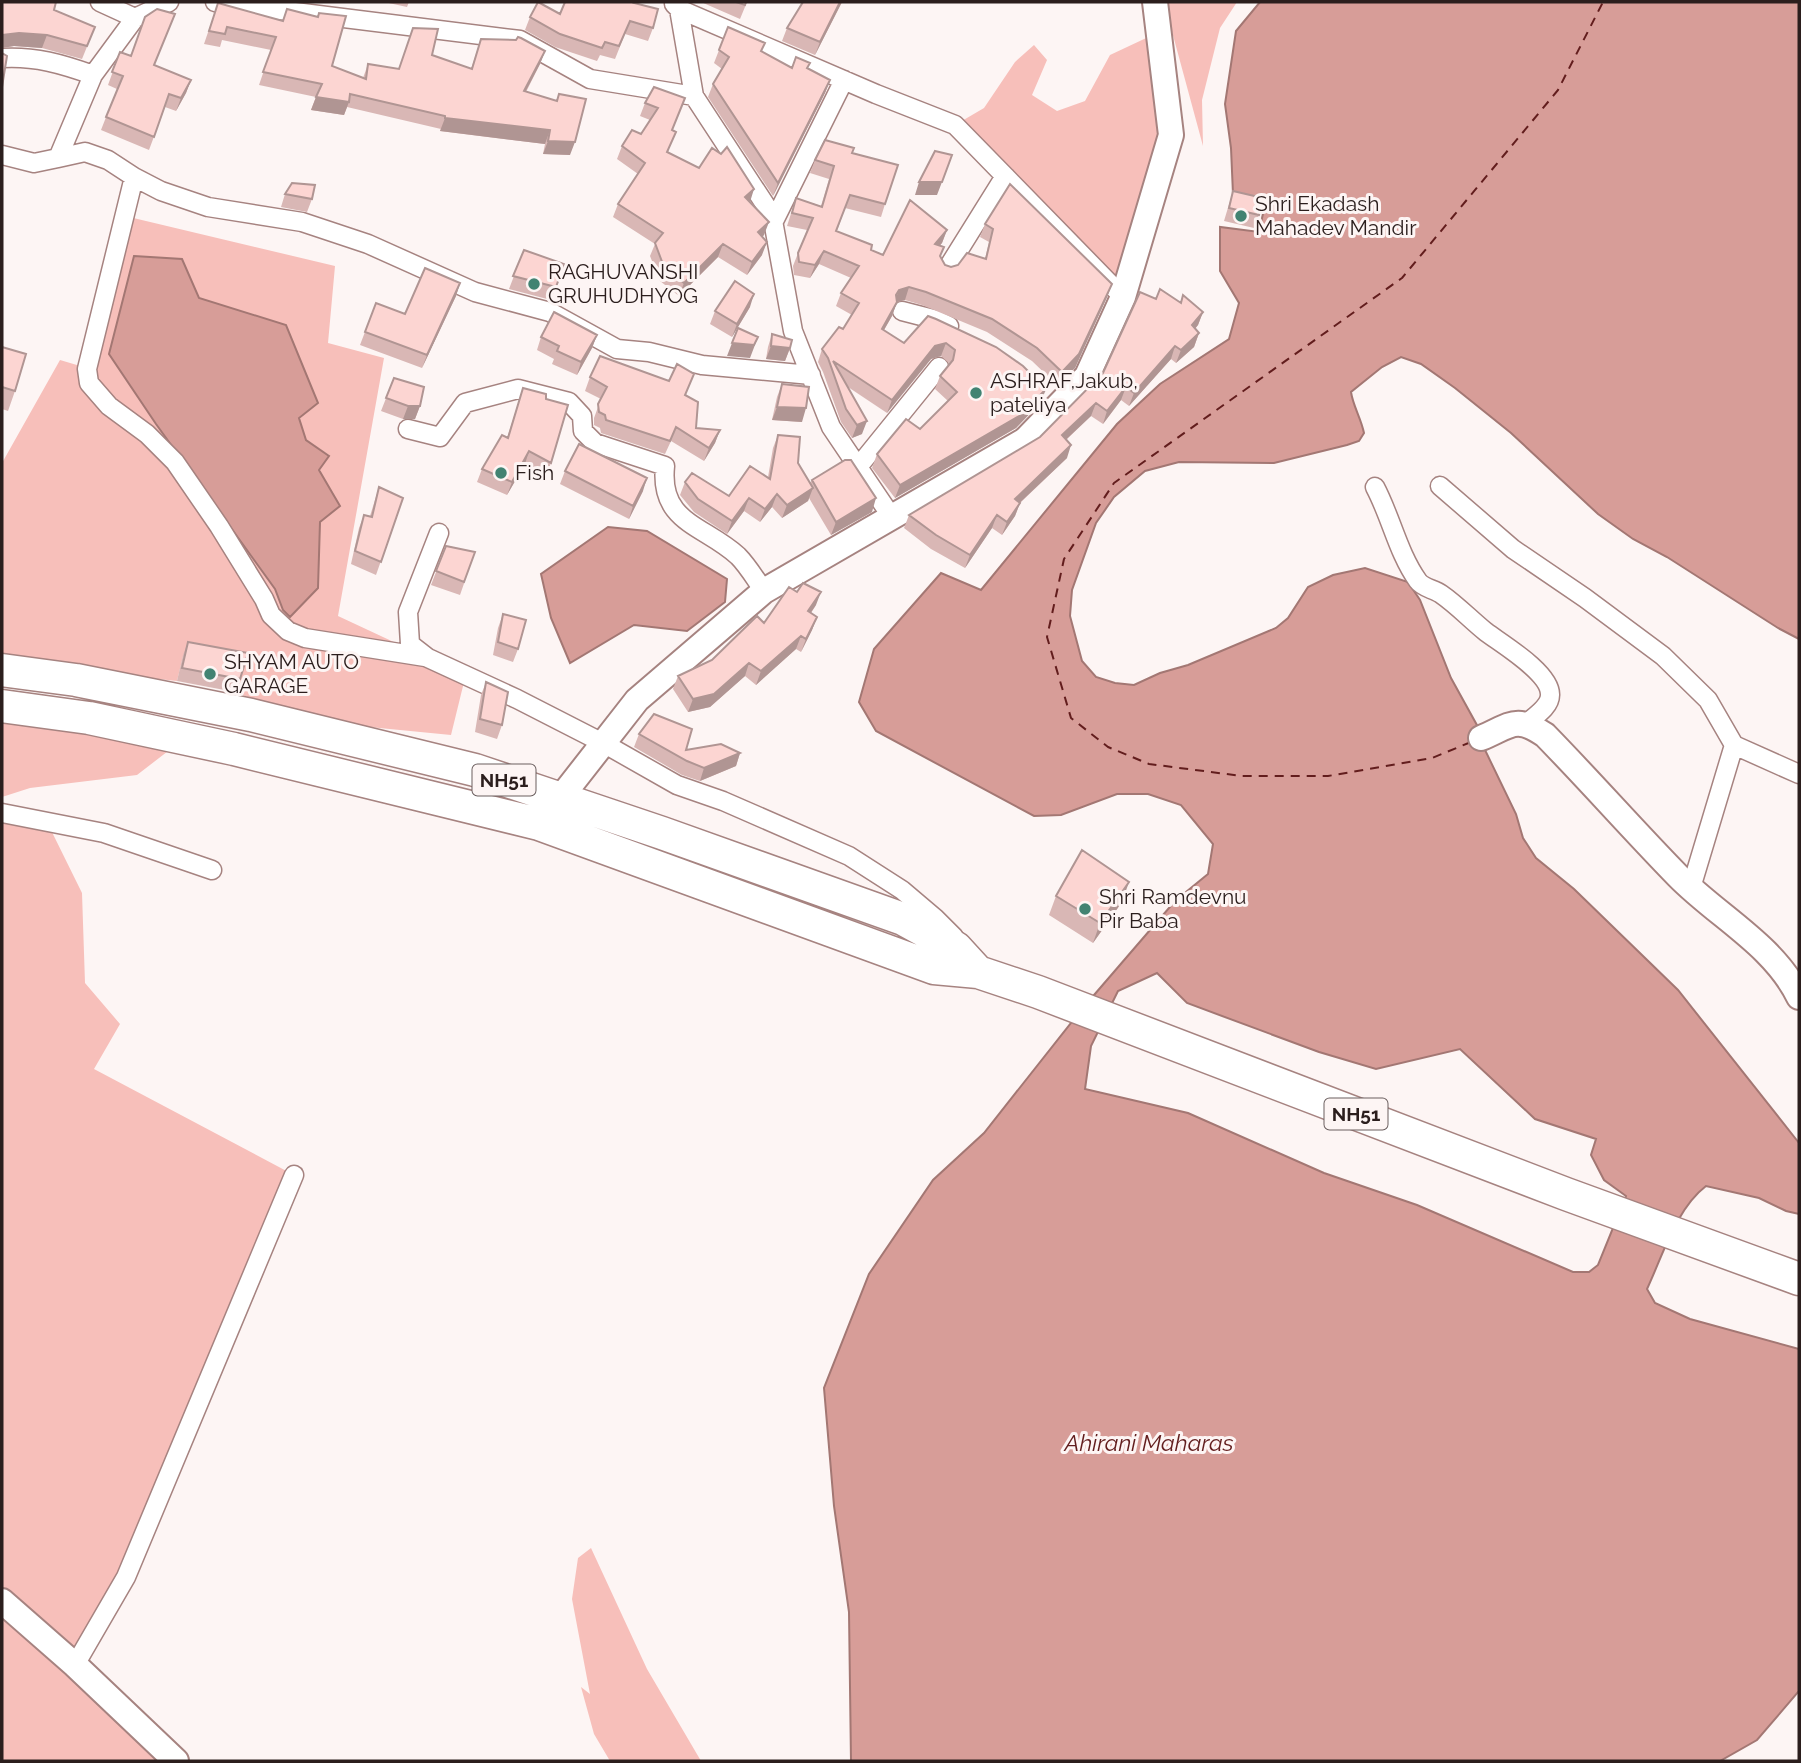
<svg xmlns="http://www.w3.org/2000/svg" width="1801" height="1763" viewBox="0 0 1801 1763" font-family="Raleway,sans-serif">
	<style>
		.green { fill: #f7bfba; fill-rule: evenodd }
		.water { fill: #d79d98; stroke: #a37773; stroke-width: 2; fill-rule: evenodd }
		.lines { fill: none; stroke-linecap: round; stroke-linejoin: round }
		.ferry { stroke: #621d1d; stroke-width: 2; stroke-dasharray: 9 7; stroke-linecap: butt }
		.street-casing { stroke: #a68380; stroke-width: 21 }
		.secondary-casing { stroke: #a68380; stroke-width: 28 }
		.highway-casing { stroke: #a68380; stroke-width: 35 }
		.street { stroke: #fff; stroke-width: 18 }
		.secondary { stroke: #fff; stroke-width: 24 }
		.highway { stroke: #fff; stroke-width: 32 }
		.wall { fill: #d9b7b5 }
		.shaded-wall { fill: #b09593 }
		.building { fill: #fcd5d2; stroke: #b09593; stroke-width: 2 }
		.poi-dot { fill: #428372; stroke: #fdf5f4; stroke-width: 2.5 }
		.labels { text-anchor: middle; stroke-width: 6; stroke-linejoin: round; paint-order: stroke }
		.shield { fill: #fdf5f4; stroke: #6a5e5e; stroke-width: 2 }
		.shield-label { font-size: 19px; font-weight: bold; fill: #2b1e1d }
		.poi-label { font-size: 21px; fill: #2b1e1d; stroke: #fdf5f4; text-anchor: start }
		.water-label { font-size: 23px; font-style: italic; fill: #621d1d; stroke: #fdf5f4 }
	</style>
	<rect width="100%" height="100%" fill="#fdf5f4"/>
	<!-- green -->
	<path class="green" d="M1164,2H1237L1220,28L1202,100L1203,146Z
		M1159,32L1171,135L1123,297L955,125L984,108L1015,62L1034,45L1047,60L1032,95L1057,111L1085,101L1110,55Z
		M125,216L335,266L328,343L384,358L338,616L428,658L464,682L451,735L308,721L235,692L243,667L183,656L177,681L57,668L2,658V463L60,360L87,368ZM199,298L286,325L318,403L299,418L306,440L329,455L319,470L340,506L320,522L318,588L283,610L275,589L228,524L216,522L166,463L177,454L109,354Z
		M2,706L185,738L137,775L30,788L2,797Z
		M2,813L47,822L82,893L85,983L120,1024L94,1069L294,1175L126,1577L75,1665L2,1601Z
		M591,1548L647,1669L701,1761H610L594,1734L581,1687L590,1694L572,1599L578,1558Z
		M2,1602L176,1761H2Z"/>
	<!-- water -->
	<path class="water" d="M1260,2H1799V639L1778,628L1667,557L1633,539L1598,514L1511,433L1455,388L1421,364L1401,357L1382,367L1351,392C1353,406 1361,418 1364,433L1359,441L1347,445L1274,463L1179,462L1145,471L1114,497L1096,523L1072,590L1070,616L1082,661L1096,677L1115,683L1134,685L1160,673L1188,665L1276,628L1288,618L1308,587L1333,575L1365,568L1408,582L1420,600L1451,678L1478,727L1485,750L1516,814L1523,838L1536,858L1574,889L1678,990L1799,1143V1214L1786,1211L1759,1198L1706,1186C1676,1209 1663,1255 1647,1289L1655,1303L1690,1319L1799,1349V1691L1757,1740L1720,1761H851L849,1612L834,1506L824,1388L869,1274L933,1180L984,1133L1082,1009L1175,901L1208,874L1213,844L1181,805L1148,794H1117L1061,815L1034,816L876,731L859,702L874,649L941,573L981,590L1117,424L1160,384L1229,339L1239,303L1220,271V227L1259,232L1264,209L1233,194L1231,148L1225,104L1236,31ZM1157,973L1187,1003L1319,1052L1376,1069L1460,1049L1535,1119L1596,1139L1591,1155L1604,1180L1626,1196L1598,1265L1589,1272H1573L1417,1205L1324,1173L1188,1113L1085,1089L1091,1046L1118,991Z
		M134,256L182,259L199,298L286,325L318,403L299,418L306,440L329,456L319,470L340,506L320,522L318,588L290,617L283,610L275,589L156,424L109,354Z
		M608,527L647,531L727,579L725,602L687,631L634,625L570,663L551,618L541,574Z"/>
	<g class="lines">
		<!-- ferry -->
		<path class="ferry" d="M1471,742L1432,758L1328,776H1242L1149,764L1108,747L1071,718L1047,637L1064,559L1114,483L1402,278L1558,90L1603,2"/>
		<!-- street casing -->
		<g class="street-casing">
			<path id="street" d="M215,2L520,40L590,79L694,96L772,215L793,331L831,427L891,516
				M674,4L679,9L694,96
				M679,9L876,94L955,125L1123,297
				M135,18L169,2
				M2,58C35,56 62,64 93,75
				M2,155L34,163L58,158L93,75L135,18L100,2
				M58,158L85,152L108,160L134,177L161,191L208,207L302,222L368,244L475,292L550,312L617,349L649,352L702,365L811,375
				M134,177L87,369L89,383L109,406L147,434L175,462L219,526L264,599L271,615L288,631L305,638L425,657
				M773,223L844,80
				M947,269L1005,176
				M902,311L937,320L949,326
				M408,429L440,437L465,403L518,389L569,402L582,416L583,431L595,443L665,466C659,523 704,525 738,556C748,566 756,580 764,591
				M858,467L939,367
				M1440,486L1513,549L1585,598L1663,656L1708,700L1734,745L1691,888
				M1375,487C1391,517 1398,553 1418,581C1423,588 1434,589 1441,594C1457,605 1471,620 1486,632C1502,644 1551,673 1550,695C1550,707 1535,716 1527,723
				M439,533L408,612L410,644L428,658L517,699L603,743L677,785L723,801L849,856L902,890L935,918L954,937
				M1734,745L1799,774
				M2,813L104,833L212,870
				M75,1665L126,1577L294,1175"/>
		</g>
		<!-- secondary casing -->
		<g class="secondary-casing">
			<path id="secondary" d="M1481,738C1512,725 1515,715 1545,735C1590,781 1633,830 1678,876C1717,916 1774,945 1799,997
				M551,810L637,700L764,591L1025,440L1087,376L1123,297L1171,135L1155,2
				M2,1601L75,1665L176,1761"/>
		</g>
		<!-- highway casing -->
		<g class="highway-casing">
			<path id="highway" d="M2,670L76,680L251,715L475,770L662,833L903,919L956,948L978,972
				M2,706L89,718L234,749L539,824L934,968L978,972L1038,992L1566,1194L1799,1279"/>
		</g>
		<!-- street -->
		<use href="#street" class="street"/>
		<!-- secondary -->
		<use href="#secondary" class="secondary"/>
		<!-- highway -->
		<use href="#highway" class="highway"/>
	</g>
	<!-- wall -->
	<path class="wall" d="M2,2L54,10L95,27L82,59L42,48L14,46L2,48Z
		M384,2H409L407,7Z
		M701,2H747L740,19Z
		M803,2H842L815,55L782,41L787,28Z
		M218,3L332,66L363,78L368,64L399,69L432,55L471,69L481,39L545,51L540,64L526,92L556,101L559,94L570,155L543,154L545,144L440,131L441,129L347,107L344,115L311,110L316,97L259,85L271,50L222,40L220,47L204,44Z
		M634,3L653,28L648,41L625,34L615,59L600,55L597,61L555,47L525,30L530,17L560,14Z
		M728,27L762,51L792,68L810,63L807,69L830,80L825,93L773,196L708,97L713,84L722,69L714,63Z
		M120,52L191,80L186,93L176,111L165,107L149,150L101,130L117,89L108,85Z
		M685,98L672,131L668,152L749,202L764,235L762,237V255L747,275L718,257L679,296L660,281L650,256L655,244L613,217L618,204L638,174L617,159L622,146L641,134L650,120L640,116L645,103Z
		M852,153L885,204L881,217L845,208L837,231L871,250L883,255L947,230L942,243L940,245V256L945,265L951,267L985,259L989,242L980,237L985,224L1112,284L1107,297L1075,368L1057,385L1032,361L987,332L922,305L905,300L897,302L892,316L884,330L904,343L928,316L1041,402L1016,428L895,498L872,468L877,454L920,429L948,401L935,389L940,376L950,364L941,356L931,359L887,413L848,387L862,434L852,438L841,422L823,372L818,362L822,349L843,329L852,315L836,306L841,293L851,278L819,264L810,278L794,275L793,266L807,230L787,226L796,198L821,206L829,179L810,173L815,160Z
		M1233,191L1259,215L1254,228L1224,221Z
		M285,194L312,199L307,212L281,207Z
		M524,250L564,264L551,300L509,289Z
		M460,283L456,296L422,368L360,345L376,303L405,314Z
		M1183,295L1203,312L1198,325L1195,329L1199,333L1194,347L1176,363L1171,359L1129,406L1121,400L1103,424L1091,416L1066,440L1067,458L1020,503L1015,516L1002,535L992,528L965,568L931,549L904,528L909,515L1040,437L1103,373L1156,299L1180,303Z
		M750,307L732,337L710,324L715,311Z
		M772,334L790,348L785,361L766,359L768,347Z
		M597,335L592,348L577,375L552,364L554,359L537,350L541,337Z
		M2,347L15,391L8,411L2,409Z
		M590,377L686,395L696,428L720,430L715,443L704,461L671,441L665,454L601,433L600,428L594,425V418L601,399L585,391Z
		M394,378L420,406L415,419H403L381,411Z
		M782,384L802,422L772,420L777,397Z
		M523,388L551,463L546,476L525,464L507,495L477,482L482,469L507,438Z
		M778,435L798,463L810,483L812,480L872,512L831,535L809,498L808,501L782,518L772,507L760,522L744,511L727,534L694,512L680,495L685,482L729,496L768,477L773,448Z
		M565,471L643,491L629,519L560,484Z
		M379,487L403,498L376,575L351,564L359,528L364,515L370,516Z
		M446,546L475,552L460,595L431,585Z
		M816,605L811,613L817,617L812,630L801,652L796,649L756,685L745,676L710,707L688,712L673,689L678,676L712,660L764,623Z
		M503,614L518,649L513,662L493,655L498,628Z
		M188,642L240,679L235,692L177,681L183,655Z
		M486,682L502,725L497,739L475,732L481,695Z
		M639,734L686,750L740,753L736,766L700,781L682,775L634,747Z
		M1056,896L1122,902L1093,943L1049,915Z"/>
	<!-- shaded-wall -->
	<path class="shaded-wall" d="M840,2H842L815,55L820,42Z
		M19,33L47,35L42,48L14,46L2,48V35Z
		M545,51L540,64L519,104L524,91Z
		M191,80L186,93L176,111L181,98Z
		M830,80L825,93L773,196L778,183Z
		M316,97L349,102L344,115L311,110Z
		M445,118L550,130L545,144L440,131Z
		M548,141L575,142L570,155L543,154Z
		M919,182H942L937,195H915Z
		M754,189L750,202L740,210L745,197Z
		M769,222L764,235L753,246L758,232Z
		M947,230L942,243L930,257L935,244Z
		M767,242L762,255L747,275L752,262Z
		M723,244L718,257L679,296L684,283Z
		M824,251L819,264L810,278L815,265Z
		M460,283L456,296L422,368L427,355Z
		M1112,284L1107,297L1075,368L1057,385L1062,372Z
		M909,287L905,300L894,303L899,290Z
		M754,294L750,307L732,337L737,324Z
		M897,302L892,316L877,342L882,329Z
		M1203,312L1198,325L1187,338L1192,325Z
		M1199,333L1194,347L1176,363L1181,350Z
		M597,335L592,348L577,375L581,362Z
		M758,337L750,358L727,356L732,343Z
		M946,343L941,356L931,359L887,413L892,400L935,346Z
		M771,346L790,348L785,361L766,359Z
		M1175,346L1171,359L1129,406L1134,393Z
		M1126,387L1121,400L1103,424L1107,411Z
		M1046,389L1041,402L1016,428L895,498L900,485Z
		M1096,403L1091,416L1057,448L1062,435Z
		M408,406H420L415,419H403Z
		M777,407L806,408L802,422L772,420Z
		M867,421L862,434L852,438L857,425Z
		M720,430L715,443L704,461L709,448Z
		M1071,445L1067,458L1010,512L1015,499Z
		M529,451L525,464L507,495L512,482Z
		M647,478L643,491L629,519L633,506Z
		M813,488L808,501L782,518L787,505Z
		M777,494L772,507L760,522L765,509Z
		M749,498L744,511L727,534L732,521Z
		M876,498L872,512L831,535L836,522Z
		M1020,503L1015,516L1002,535L1007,522Z
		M997,515L992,528L965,568L970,555Z
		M821,592L816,605L803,624L808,611Z
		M817,617L812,630L801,652L806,639Z
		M801,636L796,649L756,685L761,671Z
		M749,663L745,676L710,707L688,712L693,699Z
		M740,753L736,766L700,781L704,768Z
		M1129,882L1122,902L1093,943L1100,923Z"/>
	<!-- building -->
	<path class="building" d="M2,2H56L54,10L95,27L87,46L47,35L19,33L2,35Z
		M538,2L560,14L565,2H635L634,3L658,9L653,28L630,21L619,46L605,42L602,48L560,34L530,17Z
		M736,2H746L745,5Z
		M803,2H840L820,42L787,28Z
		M218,3L283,21L287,9L318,17L319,13L346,16L332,66L366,79L368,64L399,69L413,28L438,29L432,55L472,69L481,39L516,40L518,37L521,38L545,51L524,91L557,101L559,94L586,99L575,142L548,141L550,130L445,118V116L350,94L349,102L316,97L322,84L263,72L276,37L227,27L225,34L209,31Z
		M157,9L175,14L154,65L191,80L181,98L169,94L154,137L106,117L123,76L112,72L120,52L131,56L145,17Z
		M728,27L765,43L761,51L792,68L796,57L810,63L807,68L830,80L778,183L713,84L729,57L719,50Z
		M2,53L7,56L2,87Z
		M654,87L685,98L672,130L676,132L667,152L699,168L712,148L721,154L727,147L754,189L745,197L769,222L758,232L767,242L752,262L723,244L684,283L664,267L655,243L663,233L618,204L645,163L622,146L632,130L641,134L658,108L645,103Z
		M825,140L854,148L852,153L898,165L885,204L850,195L836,231L872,245L871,250L883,255L910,200L947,230L935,244L944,247L940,256L945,265L951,267L958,265L967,253L986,259L993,229L985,224L1010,184L1112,284L1079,354L1062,372L1037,348L992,319L926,292L909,287L899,290L896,295L897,302L882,329L904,343L928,316L936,319L996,347L1023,366L1046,389L1021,415L900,485L877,454L906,419L920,429L957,392L940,376L953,360L955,350L946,343L935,346L892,400L833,361L867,421L857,425L846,409L828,358L822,349L839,327L843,329L859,303L841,293L859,266L824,251L815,265L799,262L798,253L813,218L792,213L796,198L822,207L834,166L815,160Z
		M935,151L952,155L942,182H919Z
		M292,183L315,185L312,199L285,194Z
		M1233,191L1263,198L1259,215L1229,208Z
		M524,250L564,264L556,287L513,276Z
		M425,268L460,283L427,355L365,332L376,303L405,314Z
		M735,281L754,294L737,324L715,311Z
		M1160,289L1181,303L1183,295L1203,312L1192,325L1199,333L1181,350L1175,346L1134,393L1126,387L1107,411L1096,403L1062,435L1071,445L1015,499L1020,503L1007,522L997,515L970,555L936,535L909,515L1040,437L1103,373L1140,292L1156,299Z
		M554,312L597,335L581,362L557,351L559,346L541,337Z
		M738,328L758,337L754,345L732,343Z
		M772,334L792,340L790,348L771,346Z
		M2,347L26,354L15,391L2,387Z
		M600,356L669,381L677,364L694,374L685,395L698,402L696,428L720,430L709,448L676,427L670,441L606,420L605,415L599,412L598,404L607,387L590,377Z
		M394,378L424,387L420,406H408L386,398Z
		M782,384L809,387L806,408L777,407Z
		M523,388L546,394V399L568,405L551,463L529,451L512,482L482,469L502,435L508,438Z
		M778,435L800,437L798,463L813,488L787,505L777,494L765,509L749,498L732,521L698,499L685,482L692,473L729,496L750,466L770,479Z
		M579,444L647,478L633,506L565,471Z
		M845,460H851L876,498L836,522L812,480Z
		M379,487L403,498L381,562L355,551L364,515L372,517Z
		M446,546L475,552L464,582L436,571Z
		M803,583L821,592L808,611L817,617L806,639L801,636L761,671L749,663L714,694L693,699L678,676L712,660L757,616L764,623L789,587L797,592Z
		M503,614L526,620L518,649L498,642Z
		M188,642L248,653L240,679L182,668Z
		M486,682L508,692L502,725L480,719Z
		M654,714L692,729L686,750L721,744L740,753L704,768L687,761L639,734Z
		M1082,850L1129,882L1100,923L1056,896Z"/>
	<!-- markers -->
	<g class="poi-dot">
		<circle cx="1241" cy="216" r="7"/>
		<circle cx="534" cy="284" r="7"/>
		<circle cx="976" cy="393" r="7"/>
		<circle cx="501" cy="473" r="7"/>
		<circle cx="210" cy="674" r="7"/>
		<circle cx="1085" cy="909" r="7"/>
	</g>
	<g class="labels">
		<!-- shield labels -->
		<g class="shield">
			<rect x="472.5" y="764.5" width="63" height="31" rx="5"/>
			<rect x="1324.5" y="1098.5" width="63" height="31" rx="5"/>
		</g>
		<g class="shield-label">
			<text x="504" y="787">NH51</text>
			<text x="1356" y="1121">NH51</text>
		</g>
		<!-- poi labels -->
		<g class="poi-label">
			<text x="1255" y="211">Shri Ekadash<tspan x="1255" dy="24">Mahadev Mandir</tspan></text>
			<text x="548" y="279">RAGHUVANSHI<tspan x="548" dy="24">GRUHUDHYOG</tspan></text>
			<text x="990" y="388">ASHRAF,Jakub,<tspan x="990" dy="24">pateliya</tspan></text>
			<text x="515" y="480">Fish</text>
			<text x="224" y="669">SHYAM AUTO<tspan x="224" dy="24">GARAGE</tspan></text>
			<text x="1099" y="904">Shri Ramdevnu<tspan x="1099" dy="24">Pir Baba</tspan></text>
		</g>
		<!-- water labels -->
		<g class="water-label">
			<text x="1149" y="1451">Ahirani Maharas</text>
		</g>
	</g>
	<!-- border -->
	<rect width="1801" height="1763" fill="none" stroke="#2b1e1d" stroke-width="7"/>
</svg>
